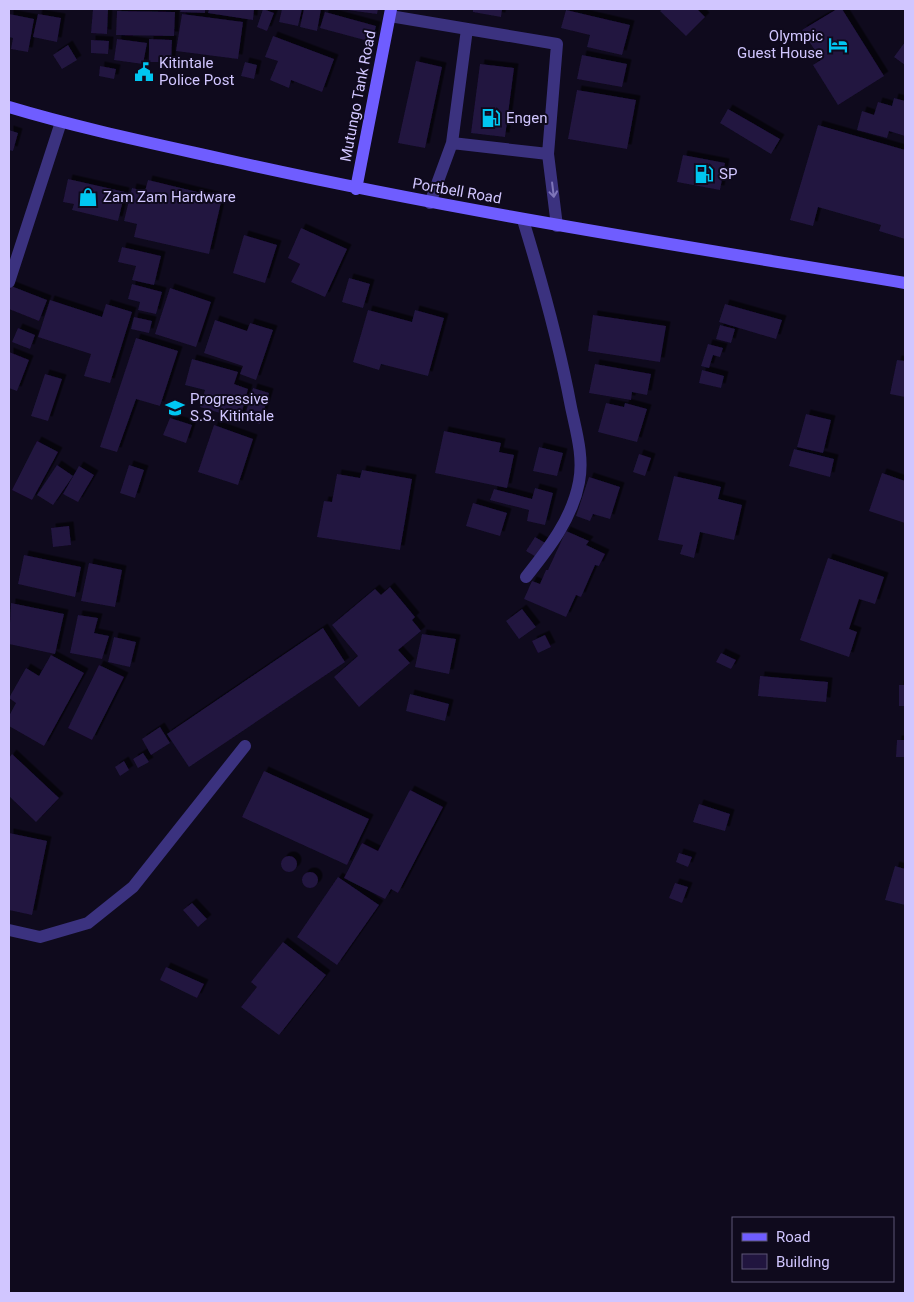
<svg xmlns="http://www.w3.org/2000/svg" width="914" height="1302" viewBox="0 0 914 1302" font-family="Roboto,sans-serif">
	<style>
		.building { fill: #21153f; filter: url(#shadow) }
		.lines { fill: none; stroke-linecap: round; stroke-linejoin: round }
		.lane { stroke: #3b327f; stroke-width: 12 }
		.street { stroke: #3b327f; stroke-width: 12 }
		.secondary { stroke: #6f5dff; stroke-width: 12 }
		.oneway { stroke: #7e75b9 }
		.labels { text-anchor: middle; stroke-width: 4; stroke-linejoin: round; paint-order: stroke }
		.poi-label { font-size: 15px; fill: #d1c6ff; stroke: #0f0a1d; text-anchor: start }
		.street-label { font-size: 15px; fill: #d1c6ff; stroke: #0f0a1d }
	</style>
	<defs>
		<filter id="shadow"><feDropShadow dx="4.5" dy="-4.5" stdDeviation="0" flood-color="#0009"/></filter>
	</defs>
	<rect width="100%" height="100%" fill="#0f0a1d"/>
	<!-- building -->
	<path class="building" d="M93,9H108L107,34L91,33Z
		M181,9H205V13L180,12Z
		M209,9H254L253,20L208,13Z
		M263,9L274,13L267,31L257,27Z
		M282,9H302L298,26L279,22Z
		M304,9H321L317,31L300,27Z
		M340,9H378L377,14Z
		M473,9H502L501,17L473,12Z
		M663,9H697L705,17L686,36L660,11Z
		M837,9H842L884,76L838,105L813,65L821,60L802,30Z
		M566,10L630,25L622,55L587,47L590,35L561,28Z
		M117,11L175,12L174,36L116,35Z
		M325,12L376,26L372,42L320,28Z
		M9,14L34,19L28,52L11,49L13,38L9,37Z
		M38,14L61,18L57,42L33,37Z
		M182,14L243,22L238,59L176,51Z
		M273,36L334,59L322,92L291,80L289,88L270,80L278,61L265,57Z
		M117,39L147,43L143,64L114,60Z
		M149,39L172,40L171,62H149Z
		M91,40L109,41L108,54L91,53Z
		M905,42V65L894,57Z
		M68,45L77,60L62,69L53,55Z
		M582,55L627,64L622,87L577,79Z
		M416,61L442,67L425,148L398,143Z
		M245,62L257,65L254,79L241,76Z
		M480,64L514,68L505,137L471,133Z
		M100,66L116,69L114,79L99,76Z
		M577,90L636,100L627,149L568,139Z
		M894,98L905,101V136L889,131L887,138L857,130L862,111L874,115L878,102L892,106Z
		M728,109L780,139L771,154L720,123Z
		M818,125L905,150V239L879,231L881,225L818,207L813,226L790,220Z
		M9,130L18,133L13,151L9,150Z
		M683,155L725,163L720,190L677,182Z
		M68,179L125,192L118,221L72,210L74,204L63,202Z
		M148,180L222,198L209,254L134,237L137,224L124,221L132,188L145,191Z
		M301,228L347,249L325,297L291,282L300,264L288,258Z
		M244,235L277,245L265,283L233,273Z
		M122,247L161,256L154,285L132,280L136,266L118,262Z
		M349,278L370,284L363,308L342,302Z
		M132,284L162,292L156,314L138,310L140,302L128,299Z
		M11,286L47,300L39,321L9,309V293Z
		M170,288L211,302L196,347L155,334Z
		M50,300L102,317L106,304L132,312L110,383L84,376L91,354L38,337Z
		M725,304L782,320L776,339L719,322Z
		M368,310L412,322L415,310L444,318L428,376L381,364L379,370L353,362Z
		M593,315L666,326L660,362L588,351Z
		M134,317L152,321L149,333L131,329Z
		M215,320L247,331L250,323L273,330L256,380L240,374L243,366L204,353Z
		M720,325L735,329L731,343L716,339Z
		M18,328L35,335L30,349L12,342Z
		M136,338L178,351L160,406L136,399L117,452L100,447Z
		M708,344L723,348L720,357L713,355L709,368L701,366Z
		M9,352L29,360L17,391L9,388Z
		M192,359L238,372L234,384L248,389L240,419L200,407L205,390L185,385Z
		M897,360L905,361V397L890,394Z
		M595,364L651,374L647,395L632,392L631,400L589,393Z
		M702,370L724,376L721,388L699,383Z
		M45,374L62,379L48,421L31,416Z
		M253,388L269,393L260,424L244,419Z
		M606,403L624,407L625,403L647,409L637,442L598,432Z
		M806,414L831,420L823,453L797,447Z
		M170,418L192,425L186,443L163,435Z
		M214,425L253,439L238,485L198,472Z
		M444,431L501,443L499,452L514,455L507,488L435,473Z
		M37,441L58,452L32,500L12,490Z
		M539,447L563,453L557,476L533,471Z
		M794,449L834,459L830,477L789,466Z
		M639,454L651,458L645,476L633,472Z
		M57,465L73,476L53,505L37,495Z
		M129,465L144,470L135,498L120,493Z
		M79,466L94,475L78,502L63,494Z
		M362,470L412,479L400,550L317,537L324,501L332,502L337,474L360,478Z
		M882,473L905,481V523L869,511Z
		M674,476L721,487L718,499L742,505L734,540L700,532L694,558L680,554L683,545L658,540Z
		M589,477L620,487L610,519L593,514L590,521L576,516Z
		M535,488L553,493L545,525L527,521L529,510L490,500L494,489L532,499Z
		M473,503L507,513L500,536L466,526Z
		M69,526L71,545L53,547L51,528Z
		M566,531L589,541L586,545L605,554L599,566L595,565L581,597L576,595L566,617L524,599L532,581L540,584L546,570H548Z
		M535,537L547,544L538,558L526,551Z
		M24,555L81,567L75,597L18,584Z
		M828,558L884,577L875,604L859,599L849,629L857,632L849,657L800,640Z
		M89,563L122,570L115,607L81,601Z
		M390,587L415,617L412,620L421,631L398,650L410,663L359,707L334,677L358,656L332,625L375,589L381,595Z
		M11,603L64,614L55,654L9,644Z
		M522,609L536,627L519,639L506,621Z
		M78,615L98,618L94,633L109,636L102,659L70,653Z
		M323,628L345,662L189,767L167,734Z
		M422,634L456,639L449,674L415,667Z
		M545,635L551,647L538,653L532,641Z
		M114,637L136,642L130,667L108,662Z
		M721,653L736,660L731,669L716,662Z
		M51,655L84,673L44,746L9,726V716L16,703L9,698L26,668L39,676Z
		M99,665L124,677L92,740L68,728Z
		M760,676L828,682L826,702L758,696Z
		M899,685H905V706H899Z
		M410,694L449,704L445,721L406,711Z
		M160,727L170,743L151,755L142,739Z
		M897,740H905V757H896Z
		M143,753L149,762L138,768L133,759Z
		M12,754L59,798L36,822L9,796V758Z
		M124,761L129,770L120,776L115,767Z
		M264,771L369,819L347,865L242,817Z
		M410,790L443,807L398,893L391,889L385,899L344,878L362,843L378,851Z
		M699,804L730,814L725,831L693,822Z
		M9,833L47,841L32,915L9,910Z
		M679,853L692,857L688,867L676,862Z
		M281 864a8 8 0 1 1 16 0a8 8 0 1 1-16 0Z
		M895,866L905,869V905L885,900Z
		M302 880a8 8 0 1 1 16 0a8 8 0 1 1-16 0Z
		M338,877L379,905L337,965L297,937Z
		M675,883L688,887L682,903L669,898Z
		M192,903L207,919L198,927L183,910Z
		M283,942L326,975L279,1035L241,1007L257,987L251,982Z
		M166,967L204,984L197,998L160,980Z"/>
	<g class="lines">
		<!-- lane -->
		<path class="lane" d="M390,16L557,44L548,154L557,226
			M452,143L548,154
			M430,203L452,143L467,29"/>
		<!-- street -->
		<path class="street" d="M523,220C542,282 559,343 571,407C576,431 584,457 579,482C572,519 549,548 526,577
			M9,282L61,122
			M9,930L40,937L88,923L133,887L245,746"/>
		<!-- secondary -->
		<path class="secondary" d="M9,107C79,128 151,143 223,159C449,210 677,245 905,283
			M356,189L391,9"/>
	</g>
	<!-- one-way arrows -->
	<defs><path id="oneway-shaft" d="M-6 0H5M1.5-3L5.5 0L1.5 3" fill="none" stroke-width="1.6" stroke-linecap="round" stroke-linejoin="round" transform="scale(1.25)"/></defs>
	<use class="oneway" href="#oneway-shaft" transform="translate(553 190) rotate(83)"/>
	<!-- icons -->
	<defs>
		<g id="hotel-bare" transform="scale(1.5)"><path d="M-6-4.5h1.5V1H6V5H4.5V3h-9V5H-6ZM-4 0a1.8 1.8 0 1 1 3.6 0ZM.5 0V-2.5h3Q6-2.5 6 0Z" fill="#00c6f1" stroke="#0f0a1d" stroke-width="2.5" paint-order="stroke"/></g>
		<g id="civic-bare" transform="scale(1.5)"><path d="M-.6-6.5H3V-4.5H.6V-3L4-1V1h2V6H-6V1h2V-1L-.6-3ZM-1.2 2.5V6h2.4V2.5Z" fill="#00c6f1" stroke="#0f0a1d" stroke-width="2.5" paint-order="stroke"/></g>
		<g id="fuel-bare" transform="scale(1.5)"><path d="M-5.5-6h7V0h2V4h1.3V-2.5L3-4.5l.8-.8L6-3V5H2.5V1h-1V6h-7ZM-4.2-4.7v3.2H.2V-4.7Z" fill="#00c6f1" stroke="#0f0a1d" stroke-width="2.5" paint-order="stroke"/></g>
		<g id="shop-bare" transform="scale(1.5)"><path d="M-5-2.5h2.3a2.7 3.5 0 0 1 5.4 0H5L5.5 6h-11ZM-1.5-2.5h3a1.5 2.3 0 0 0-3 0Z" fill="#00c6f1" stroke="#0f0a1d" stroke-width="2.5" paint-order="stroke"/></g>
		<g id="school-bare" transform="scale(1.5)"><path d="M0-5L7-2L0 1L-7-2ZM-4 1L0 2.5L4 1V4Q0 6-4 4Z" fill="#00c6f1" stroke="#0f0a1d" stroke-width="2.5" paint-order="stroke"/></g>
	</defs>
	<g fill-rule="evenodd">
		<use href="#hotel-bare" x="838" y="45"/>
		<use href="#civic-bare" x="144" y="72"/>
		<use href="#fuel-bare" x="491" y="118"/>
		<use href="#fuel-bare" x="704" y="174"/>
		<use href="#shop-bare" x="88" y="197"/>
		<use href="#school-bare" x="175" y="408"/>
	</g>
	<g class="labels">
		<!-- poi labels -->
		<g class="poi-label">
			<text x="823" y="41" text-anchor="end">Olympic<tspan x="823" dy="17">Guest House</tspan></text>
			<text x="159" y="68">Kitintale<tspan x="159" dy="17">Police Post</tspan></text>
			<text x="506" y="123">Engen</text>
			<text x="719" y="179">SP</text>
			<text x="103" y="202">Zam Zam Hardware</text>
			<text x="190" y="404">Progressive<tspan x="190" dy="17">S.S. Kitintale</tspan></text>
		</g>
		<!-- street labels -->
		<g class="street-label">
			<text transform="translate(358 96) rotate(-79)" y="5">Mutungo Tank Road</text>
			<text transform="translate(457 191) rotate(10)" y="5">Portbell Road</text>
		</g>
	</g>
	<!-- border -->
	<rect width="914" height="1302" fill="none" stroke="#d1c6ff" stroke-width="20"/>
	<!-- legend -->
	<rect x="732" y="1217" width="162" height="65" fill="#0f0a1d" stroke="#5d5577"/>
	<rect x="742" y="1233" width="25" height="8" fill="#6f5dff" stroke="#5d5577"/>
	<text x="776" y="1242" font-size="15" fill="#d1c6ff">Road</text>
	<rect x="742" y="1254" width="25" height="15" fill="#21153f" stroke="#5d5577"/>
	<text x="776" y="1267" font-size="15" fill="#d1c6ff">Building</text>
</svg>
